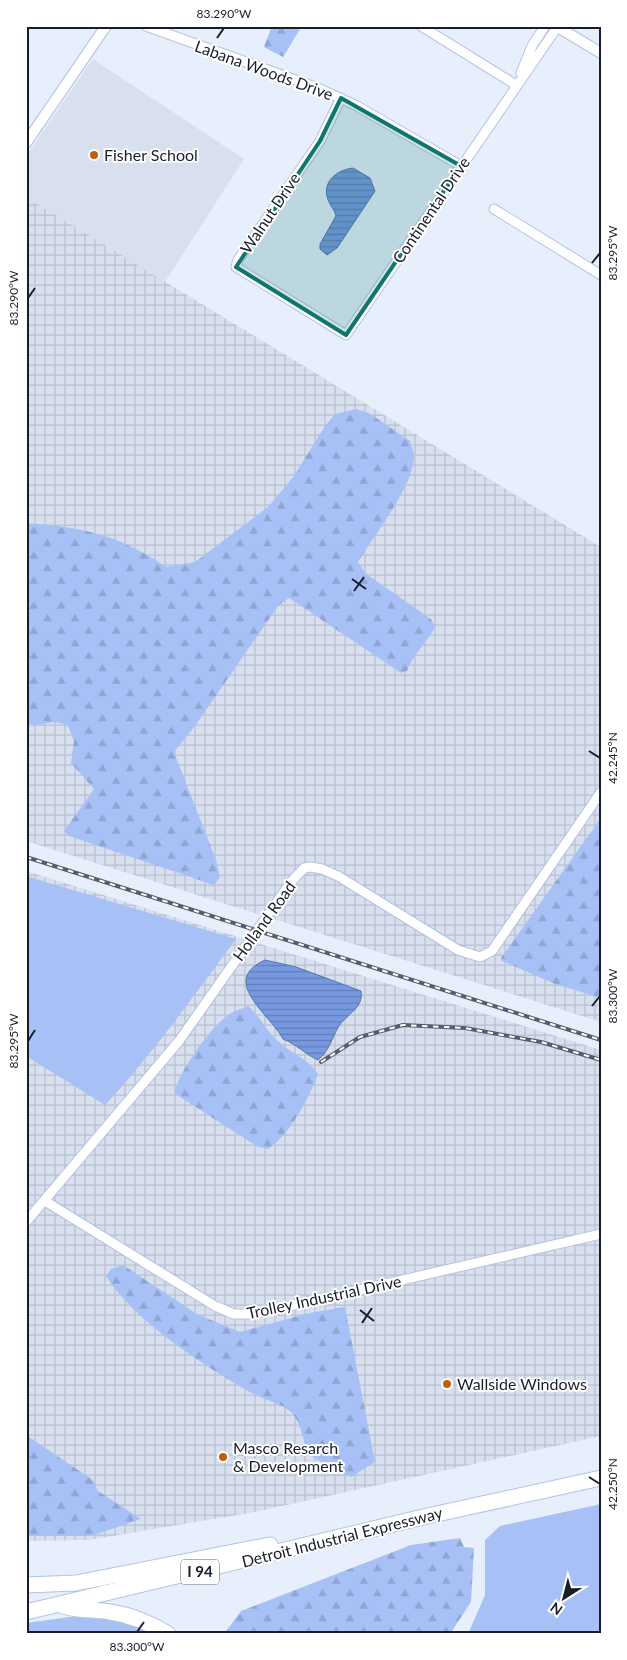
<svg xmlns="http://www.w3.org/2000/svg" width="627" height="1660" viewBox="0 0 627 1660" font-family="Lato,sans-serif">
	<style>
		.built { fill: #d8e0f0 }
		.industrial { fill: url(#industrial-grid) }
		.grass { fill: #a7c1f7 }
		.forest { fill: url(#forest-firs) }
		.water { fill: url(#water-rules); stroke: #5a74aa }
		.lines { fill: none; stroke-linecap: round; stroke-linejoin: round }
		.minor-casing { stroke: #b3c3e2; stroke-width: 11 }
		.tertiary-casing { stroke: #b3c3e2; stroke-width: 12 }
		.motorway-casing { stroke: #b3c3e2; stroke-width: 17 }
		.minor { stroke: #fff; stroke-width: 9 }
		.tertiary { stroke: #fff; stroke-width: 10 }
		.motorway { stroke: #fff; stroke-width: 15 }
		.rail-casing { stroke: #565c68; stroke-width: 4 }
		.rail { stroke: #fff; stroke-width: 2; stroke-dasharray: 5.5; stroke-linecap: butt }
		.marked { fill: #0f766e; fill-opacity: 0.2; stroke: #0f766e; stroke-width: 4; stroke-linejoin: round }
		.ticks { fill: none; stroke: #181e29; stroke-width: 2 }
		.poi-dot { fill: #bc6109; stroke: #fff; stroke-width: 2 }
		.labels { text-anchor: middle; stroke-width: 4; stroke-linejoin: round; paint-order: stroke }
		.shield { fill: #fff; stroke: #5d6269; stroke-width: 1 }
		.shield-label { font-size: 15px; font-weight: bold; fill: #181e29 }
		.street-label { font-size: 16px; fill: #181e29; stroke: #fff }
		.poi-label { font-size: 16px; fill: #181e29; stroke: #fff; text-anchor: start }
		.neatline { fill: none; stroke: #181e29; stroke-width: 2 }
		.ticks-label { font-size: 12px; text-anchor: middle; fill: #181e29 }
	</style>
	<defs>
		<pattern id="industrial-grid" width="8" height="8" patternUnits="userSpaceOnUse" patternTransform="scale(1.25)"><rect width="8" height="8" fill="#d8e0f0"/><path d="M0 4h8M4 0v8" fill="none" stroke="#b9c0ce"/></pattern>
		<pattern id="forest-firs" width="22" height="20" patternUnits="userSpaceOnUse" patternTransform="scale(1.25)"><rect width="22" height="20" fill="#a7c1f7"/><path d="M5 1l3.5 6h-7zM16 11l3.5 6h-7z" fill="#8fa5d4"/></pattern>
		<pattern id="water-rules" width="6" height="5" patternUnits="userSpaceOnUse" patternTransform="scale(1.25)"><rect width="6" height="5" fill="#7799e1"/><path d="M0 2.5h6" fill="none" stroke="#617cb6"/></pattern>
	</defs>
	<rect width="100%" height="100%" fill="#e8effc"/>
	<!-- built -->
	<path class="built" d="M93,59L244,159L165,282L26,197V156Z"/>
	<!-- industrial -->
	<path class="industrial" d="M26,197L601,547V1022L26,841Z
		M26,871L601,1050V1436L255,1512L89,1540L26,1541Z"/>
	<!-- grass -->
	<path class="grass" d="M26,876L236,939C194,995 153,1054 105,1105L26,1056Z
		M601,1504V1634H468L485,1595V1540L500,1526Z
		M84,1615L116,1618L159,1634H26V1623Z"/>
	<!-- forest -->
	<path class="forest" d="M272,26H302L283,57L264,47Z
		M356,409L369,413L410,441C411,446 414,451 414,456C415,484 373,537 358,562L365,573L431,619L435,627C427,643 413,654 407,671L401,673L289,598L278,606L195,726L174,752L216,860L220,877L214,885L69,836L64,831L94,789L71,763L74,741L68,726C49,717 45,728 26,724V523C82,527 120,535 166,567L195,562L268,507L294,476L325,426L335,414Z
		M601,818V998L555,984L502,961L501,958Z
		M248,1006C261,1017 267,1032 279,1042C291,1053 309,1059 318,1074C310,1097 288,1137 268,1149L258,1147L174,1093C179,1072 209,1029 227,1016C232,1011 242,1009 248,1006Z
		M123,1265L197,1314L240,1332L309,1313L345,1307L375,1462L351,1477C344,1473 315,1460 311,1455C302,1444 302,1423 292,1413C280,1402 262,1400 248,1391C203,1365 134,1321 106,1276L111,1269Z
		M26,1435L93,1480L98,1491L141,1519L91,1536H26Z
		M460,1538L464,1547L474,1548L471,1602L450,1634H224L241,1611L411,1545Z"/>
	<!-- water -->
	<path class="water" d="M353,168L370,178L375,191L337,248L327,255L320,249V244L336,216C335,210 331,207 329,202C320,183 336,170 353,168Z
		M265,960L296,967L361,991C364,1008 347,1014 339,1026C331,1039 330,1050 318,1060C305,1054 296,1044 283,1039C269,1013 219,981 265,960Z"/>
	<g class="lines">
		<!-- minor casing -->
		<g class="minor-casing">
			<path id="minor" d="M146,26L318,88L357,106L461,166
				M421,26L516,85
				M521,73L532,46L545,26
				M341,98L320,141L238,260L236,267L346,335L558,26
				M494,209L601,275
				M45,1201L215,1306L234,1314H255L601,1234
				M26,1222L179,1041L291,882L304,868L311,867L322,869L338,876L458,950L480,957L492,951L601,792"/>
		</g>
		<!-- tertiary casing -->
		<g class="tertiary-casing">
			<path id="tertiary" d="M556,26L601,53
				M26,143L106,26"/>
		</g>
		<!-- motorway casing -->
		<g class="motorway-casing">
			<path id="motorway" d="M26,1585L76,1583L270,1545
				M63,1606C79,1611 94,1609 110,1612C131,1615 150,1623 168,1634
				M26,1612L423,1517L601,1478"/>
		</g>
		<!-- minor -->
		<use href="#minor" class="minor"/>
		<!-- tertiary -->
		<use href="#tertiary" class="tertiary"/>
		<!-- motorway -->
		<use href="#motorway" class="motorway"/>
		<!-- rail casing -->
		<g class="rail-casing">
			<path id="rail" d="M26,857L601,1040
				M321,1062L360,1037L403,1025L465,1028L541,1042L601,1060"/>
		</g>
		<!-- rail -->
		<use href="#rail" class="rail"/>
	</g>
	<!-- marked area -->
	<path class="marked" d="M341,98L461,166L346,335L236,267L320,141Z"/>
	<!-- ticks -->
	<path class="ticks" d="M217,38L224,28M592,263L600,253M28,298L35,288M352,579L366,589M354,591L364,577M589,751L600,758M592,1006L600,996M28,1041L35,1030M360,1310L374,1321M362,1323L372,1308M589,1477L600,1484M137,1632L144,1622"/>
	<!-- markers -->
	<g class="poi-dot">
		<circle cx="94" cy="155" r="5"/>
		<circle cx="447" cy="1384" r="5"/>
		<circle cx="223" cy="1457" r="5"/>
	</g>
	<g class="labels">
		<!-- shield labels -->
		<rect class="shield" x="181" y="1559.5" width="38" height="25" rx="4"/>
		<g class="shield-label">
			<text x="200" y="1577">I 94</text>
		</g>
		<!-- street labels -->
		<g class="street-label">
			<text transform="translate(264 70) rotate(20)" y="6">Labana Woods Drive</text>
			<text transform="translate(431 210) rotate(-56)" y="6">Continental Drive</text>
			<text transform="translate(270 213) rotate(-56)" y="6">Walnut Drive</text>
			<text transform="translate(264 921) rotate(-54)" y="6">Holland Road</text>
			<text transform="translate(324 1297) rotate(-12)" y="6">Trolley Industrial Drive</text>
			<text transform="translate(342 1537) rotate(-14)" y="6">Detroit Industrial Expressway</text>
		</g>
		<!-- poi labels -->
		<g class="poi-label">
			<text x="104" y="161">Fisher School</text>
			<text x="457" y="1390">Wallside Windows</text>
			<text x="233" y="1454">Masco Resarch<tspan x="233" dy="18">&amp; Development</tspan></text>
		</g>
	</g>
	<!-- border -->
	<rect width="627" height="1660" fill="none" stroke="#ffffff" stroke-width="55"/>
	<!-- north arrow -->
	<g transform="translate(564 1598) rotate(216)" stroke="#ffffff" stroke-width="4" paint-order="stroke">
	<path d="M0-4L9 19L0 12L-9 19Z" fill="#181e29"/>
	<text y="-8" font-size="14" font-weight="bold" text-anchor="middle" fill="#181e29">N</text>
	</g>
	<rect x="28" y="28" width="572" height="1604" class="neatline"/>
	<g class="ticks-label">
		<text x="224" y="18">83.290°W</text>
		<text transform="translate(613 253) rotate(-90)" y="4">83.295°W</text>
		<text transform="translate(14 298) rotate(-90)" y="4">83.290°W</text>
		<text transform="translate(613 758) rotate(-90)" y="4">42.245°N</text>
		<text transform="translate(613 996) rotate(-90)" y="4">83.300°W</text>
		<text transform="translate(14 1041) rotate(-90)" y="4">83.295°W</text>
		<text transform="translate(613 1484) rotate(-90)" y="4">42.250°N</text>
		<text x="137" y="1651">83.300°W</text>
	</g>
</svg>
